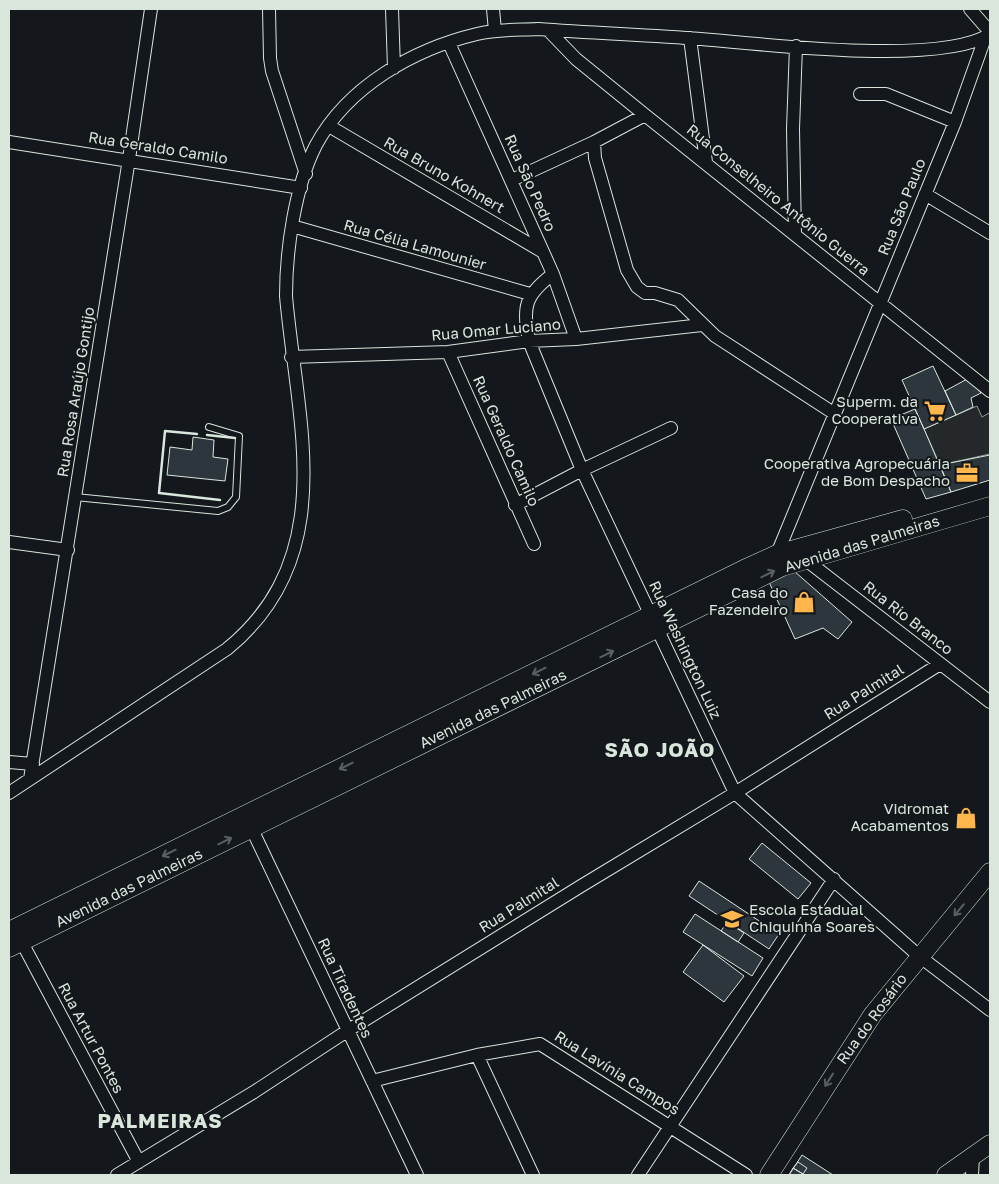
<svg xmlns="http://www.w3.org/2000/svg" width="999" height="1184" viewBox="0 0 999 1184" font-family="'Golos Text',sans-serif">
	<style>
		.parking { fill: #24282b; stroke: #939e99 }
		.building { fill: #2c363c; stroke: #d8e6dc }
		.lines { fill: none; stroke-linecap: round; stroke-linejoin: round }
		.service-casing { stroke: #d8e6dc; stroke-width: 8 }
		.minor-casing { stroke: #d8e6dc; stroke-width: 14 }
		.secondary-casing { stroke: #d8e6dc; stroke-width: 19 }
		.service { stroke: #14181c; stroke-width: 6 }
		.minor { stroke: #14181c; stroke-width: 12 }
		.secondary { stroke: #14181c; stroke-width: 18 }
		.wall { stroke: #d8e6dc; stroke-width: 2.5 }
		.oneway { stroke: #59605f }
		.labels { text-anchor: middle; stroke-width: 4; stroke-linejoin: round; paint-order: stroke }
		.street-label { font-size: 15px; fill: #d8e6dc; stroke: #14181c }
		.poi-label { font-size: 15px; fill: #d8e6dc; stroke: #14181c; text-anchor: end }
		.district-label { font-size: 20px; font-weight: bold; letter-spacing: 1px; fill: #d8e6dc; stroke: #14181c }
	</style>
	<rect width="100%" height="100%" fill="#14181c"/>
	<!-- parking -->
	<path class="parking" d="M977,406L982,417L989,413L990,416V454L940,465L924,429Z"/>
	<!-- building -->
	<path class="building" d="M933,366L956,415L924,429L902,380Z
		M969,378L981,393L971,398L973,407L956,415L945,391Z
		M915,409L924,429L951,492L926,499L891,419Z
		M193,437L214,440L213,457L228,459L225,481L167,475L170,447L192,450Z
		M990,455V480L951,492L940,465Z
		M794,571L852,622L838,639L823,628L795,639L769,582Z
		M762,843L811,883L798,899L749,859Z
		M699,881L779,934L769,949L689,896Z
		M695,914L763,958L752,976L683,932Z
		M727,922L744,933L738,942L721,931Z
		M703,945L744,976L724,1002L683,972Z
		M802,1155L833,1175H789Z
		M798,1162L807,1168L803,1174L793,1168Z
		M793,1168L803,1174V1175H789Z"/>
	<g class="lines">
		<!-- service casing -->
		<g class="service-casing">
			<path id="service" d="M75,497L218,511L228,507L236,497L239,436L209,427"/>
		</g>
		<!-- minor casing -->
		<g class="minor-casing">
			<path id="minor" d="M269,9L270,58L272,71L306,174
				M392,9L394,68
				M493,9L495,31
				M970,9L990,32
				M548,30L576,59L645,115L990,391
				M690,38L706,162
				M449,43L553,274L576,339
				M860,94H886L955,122
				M329,126L543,252
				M9,142L301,188
				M594,142L595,158L627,270L637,287L645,293H655L678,300L715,336L835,414
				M512,180L594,142L645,115
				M925,194L990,233
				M292,226L530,294
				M795,234L793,129L796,46
				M553,274C525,295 522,307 529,341L582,470L735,793L919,956L990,1010
				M448,352L534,544
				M291,357L448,352L529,341L576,339L702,325
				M515,505L582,470L671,428
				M9,542L68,550
				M777,554L955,122L985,38
				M806,560L990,702
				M9,762L33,764
				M30,779L129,159L151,9
				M9,793L227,649C341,556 297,422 286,296C286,250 295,186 316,145C348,86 414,49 477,34C497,29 518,30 538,29C592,33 646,35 701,39C764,44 941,66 990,34
				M248,821L417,1175
				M18,935L139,1162
				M477,1055L533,1175
				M372,1081L477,1055L540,1044L746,1175
				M117,1175L254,1092L347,1031L581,886L735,793L940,664
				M638,1175L834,879
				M972,1175L973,1156"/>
		</g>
		<!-- secondary casing -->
		<g class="secondary-casing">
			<path id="secondary" d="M9,931L744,569L777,554L903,519
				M9,948L782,567L990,506
				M769,1175L873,1014L990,872
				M946,1175L990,1144"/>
		</g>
		<!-- service -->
		<use href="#service" class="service"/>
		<!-- minor -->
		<use href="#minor" class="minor"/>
		<!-- secondary -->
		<use href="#secondary" class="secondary"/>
		<!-- wall -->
		<path class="wall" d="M197,434L165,431L159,493L220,500
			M207,435L235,438"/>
	</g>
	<!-- one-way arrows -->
	<defs><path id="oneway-shaft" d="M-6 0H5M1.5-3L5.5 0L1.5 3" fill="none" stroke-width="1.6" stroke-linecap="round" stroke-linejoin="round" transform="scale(1.25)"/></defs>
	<g class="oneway">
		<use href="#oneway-shaft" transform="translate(768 574) rotate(-26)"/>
		<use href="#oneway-shaft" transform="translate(607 654) rotate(-26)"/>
		<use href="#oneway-shaft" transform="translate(539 671) rotate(154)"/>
		<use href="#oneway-shaft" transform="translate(346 766) rotate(154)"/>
		<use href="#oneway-shaft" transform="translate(225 841) rotate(-26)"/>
		<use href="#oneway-shaft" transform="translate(169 853) rotate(154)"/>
		<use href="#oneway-shaft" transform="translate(959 910) rotate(130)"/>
		<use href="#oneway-shaft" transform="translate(829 1080) rotate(122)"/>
	</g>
	<!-- icons -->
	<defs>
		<g id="supermarket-bare" transform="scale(1.725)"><path d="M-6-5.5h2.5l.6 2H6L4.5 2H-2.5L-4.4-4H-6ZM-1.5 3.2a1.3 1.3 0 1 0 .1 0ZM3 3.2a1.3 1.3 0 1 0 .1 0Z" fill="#ffb74d" stroke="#14181c" stroke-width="2.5" paint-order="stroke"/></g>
		<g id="office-bare" transform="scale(1.725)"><path d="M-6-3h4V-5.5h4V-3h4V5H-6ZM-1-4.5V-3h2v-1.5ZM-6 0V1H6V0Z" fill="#ffb74d" stroke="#14181c" stroke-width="2.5" paint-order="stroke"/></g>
		<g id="shop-bare" transform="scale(1.725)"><path d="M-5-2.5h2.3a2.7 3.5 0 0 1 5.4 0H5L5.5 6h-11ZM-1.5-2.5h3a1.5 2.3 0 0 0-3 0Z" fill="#ffb74d" stroke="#14181c" stroke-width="2.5" paint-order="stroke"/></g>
		<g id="school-bare" transform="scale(1.725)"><path d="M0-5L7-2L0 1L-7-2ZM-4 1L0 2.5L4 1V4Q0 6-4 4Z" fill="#ffb74d" stroke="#14181c" stroke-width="2.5" paint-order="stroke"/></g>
	</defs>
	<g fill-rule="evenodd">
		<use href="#supermarket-bare" x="935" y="411"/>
		<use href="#office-bare" x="967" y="473"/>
		<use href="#shop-bare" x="804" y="602"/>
		<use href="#shop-bare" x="966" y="818"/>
		<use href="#school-bare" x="732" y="919"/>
	</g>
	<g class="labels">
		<!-- street labels -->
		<g class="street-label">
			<text transform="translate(158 148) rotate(9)" y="5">Rua Geraldo Camilo</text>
			<text transform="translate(444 175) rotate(30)" y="5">Rua Bruno Kohnert</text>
			<text transform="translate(530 183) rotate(66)" y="5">Rua São Pedro</text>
			<text transform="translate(778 200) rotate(39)" y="5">Rua Conselheiro Antônio Guerra</text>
			<text transform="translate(902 207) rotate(-68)" y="5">Rua São Paulo</text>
			<text transform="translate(415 245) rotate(16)" y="5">Rua Célia Lamounier</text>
			<text transform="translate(496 330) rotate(-5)" y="5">Rua Omar Luciano</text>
			<text transform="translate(76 392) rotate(-81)" y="5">Rua Rosa Araújo Gontijo</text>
			<text transform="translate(506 441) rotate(66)" y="5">Rua Geraldo Camilo</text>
			<text transform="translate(862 544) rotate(-17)" y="5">Avenida das Palmeiras</text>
			<text transform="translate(908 618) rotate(38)" y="5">Rua Rio Branco</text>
			<text transform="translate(685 650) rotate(65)" y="5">Rua Washington Luiz</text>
			<text transform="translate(864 692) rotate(-32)" y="5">Rua Palmital</text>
			<text transform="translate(493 709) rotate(-26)" y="5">Avenida das Palmeiras</text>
			<text transform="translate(129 888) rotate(-26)" y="5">Avenida das Palmeiras</text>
			<text transform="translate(519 905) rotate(-32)" y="5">Rua Palmital</text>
			<text transform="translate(345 988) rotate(65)" y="5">Rua Tiradentes</text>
			<text transform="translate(872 1019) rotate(-54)" y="5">Rua do Rosário</text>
			<text transform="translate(91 1038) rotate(62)" y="5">Rua Artur Pontes</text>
			<text transform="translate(617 1073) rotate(32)" y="5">Rua Lavínia Campos</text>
		</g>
		<!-- poi labels -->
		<g class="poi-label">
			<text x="918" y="407">Superm. da<tspan x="918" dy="17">Cooperativa</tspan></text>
			<text x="950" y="469">Cooperativa Agropecuária<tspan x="950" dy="17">de Bom Despacho</tspan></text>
			<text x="788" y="598">Casa do<tspan x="788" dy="17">Fazendeiro</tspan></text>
			<text x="949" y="814">Vidromat<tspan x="949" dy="17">Acabamentos</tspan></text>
			<text x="749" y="915" text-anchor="start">Escola Estadual<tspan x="749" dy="17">Chiquinha Soares</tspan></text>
		</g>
		<!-- district labels -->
		<g class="district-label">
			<text x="660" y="757">SÃO JOÃO</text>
			<text x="160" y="1128">PALMEIRAS</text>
		</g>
	</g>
	<!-- border -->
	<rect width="999" height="1184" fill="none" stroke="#d8e6dc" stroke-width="20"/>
</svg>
